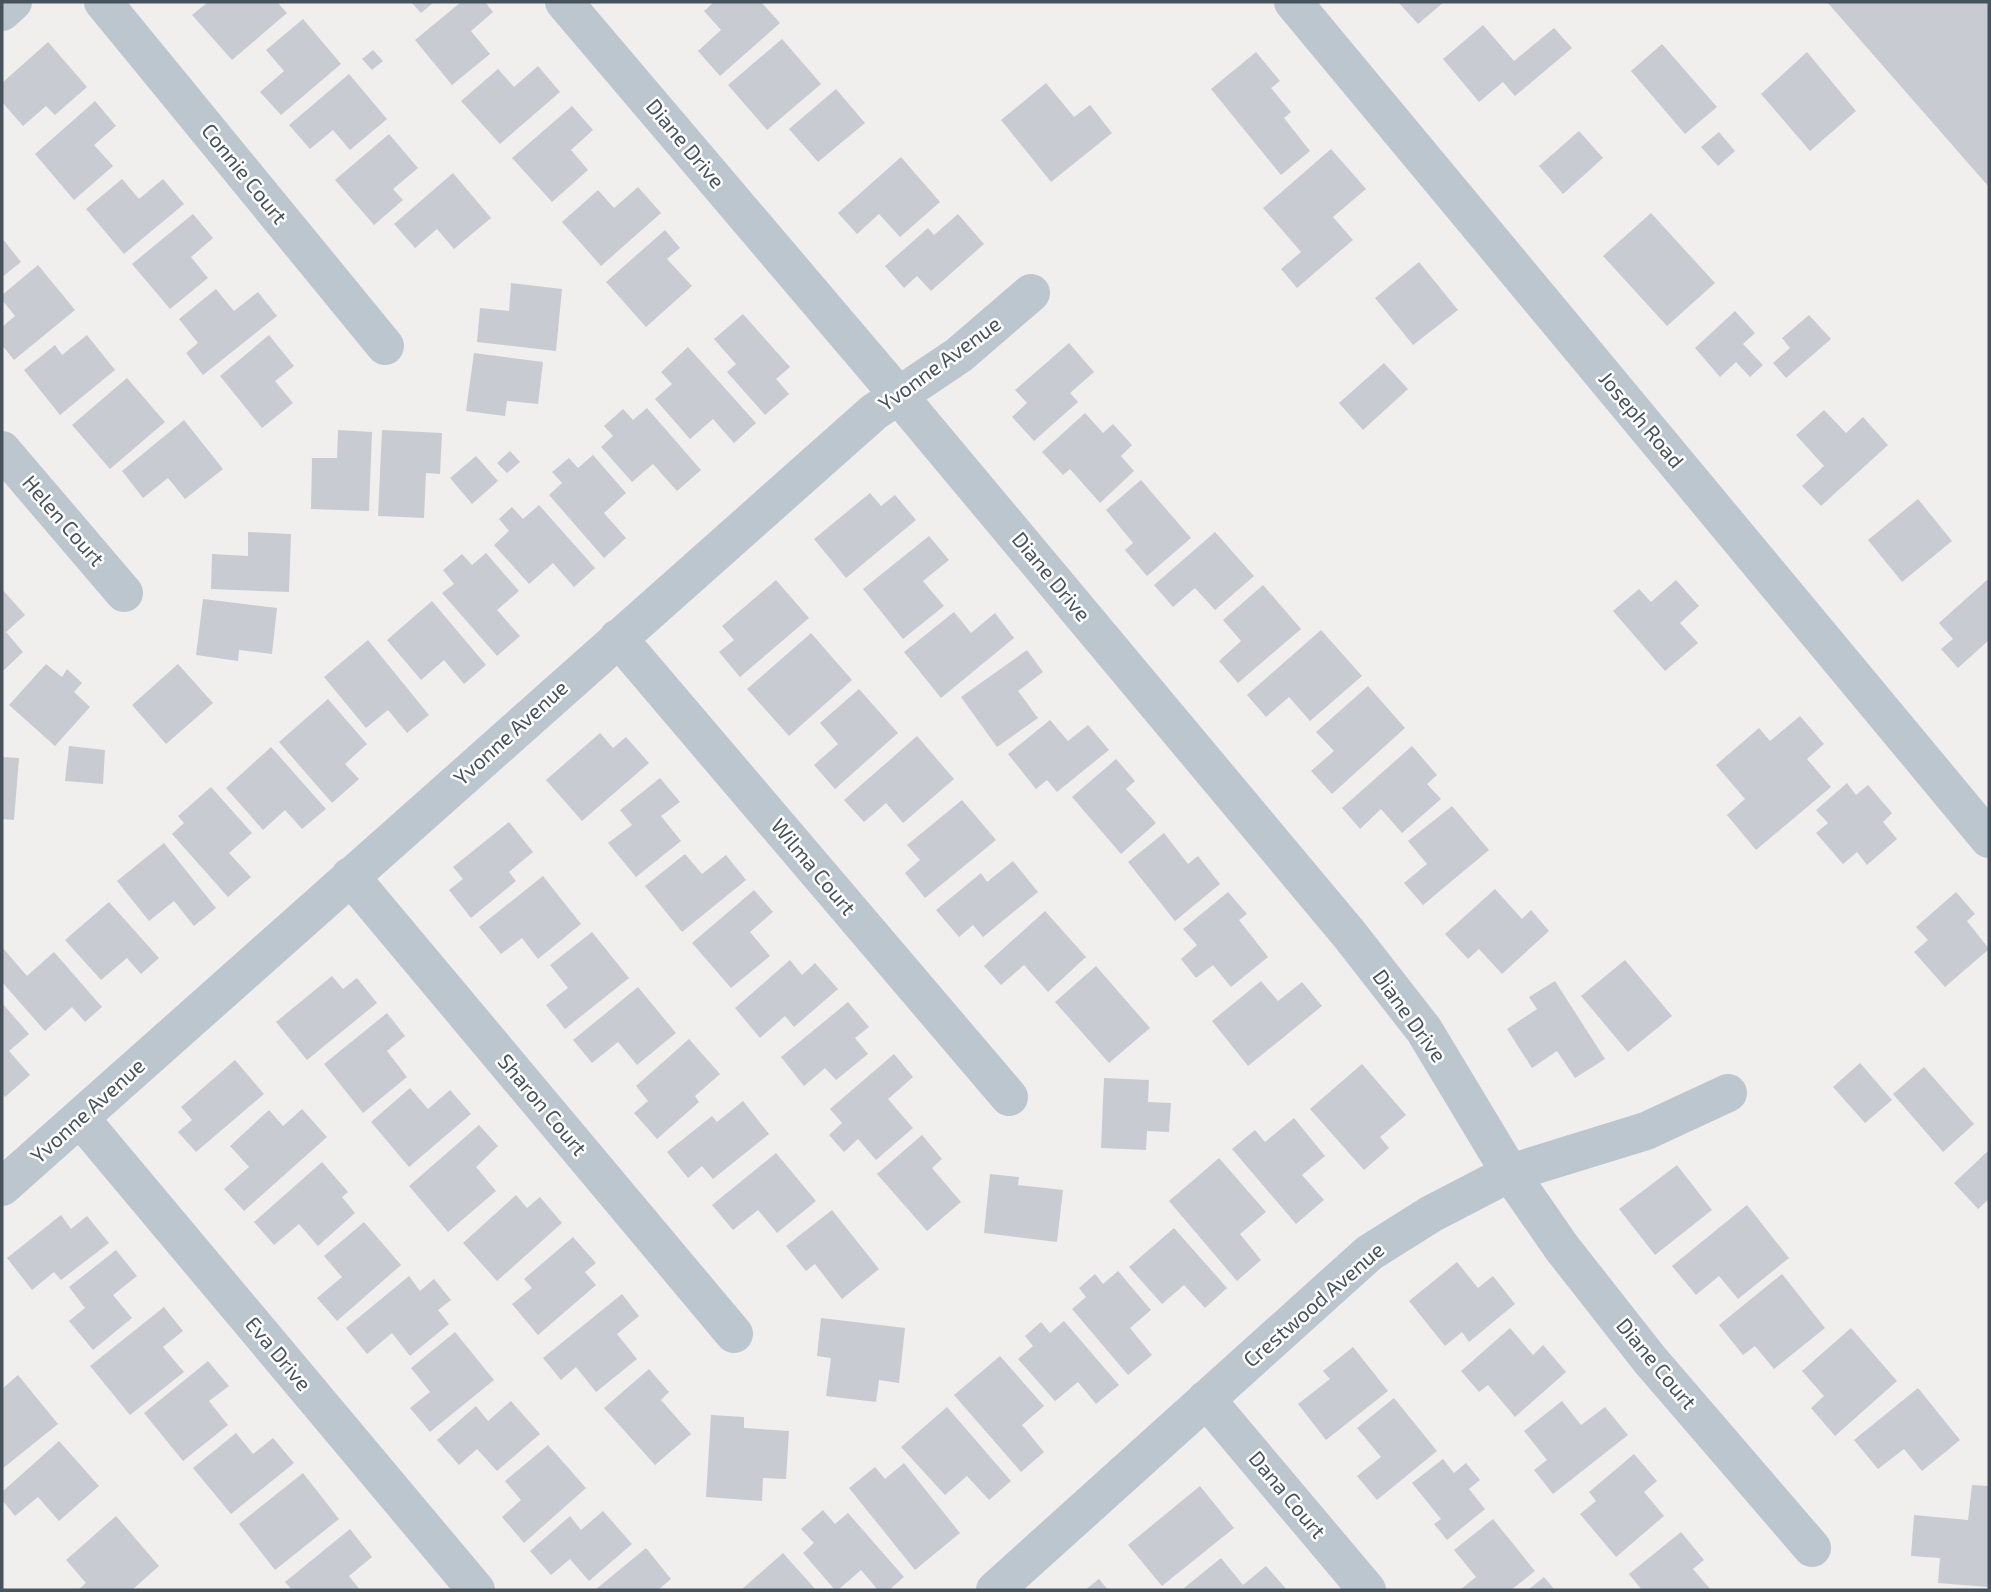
<svg xmlns="http://www.w3.org/2000/svg" width="1991" height="1592" viewBox="0 0 1991 1592" font-family="'Exo 2',sans-serif">
	<style>
		.building { fill: #c8cbd1 }
		.lines { fill: none; stroke-linecap: round; stroke-linejoin: round }
		.minor { stroke: #bcc6ce; stroke-width: 38 }
		.labels { text-anchor: middle; stroke-width: 5; stroke-linejoin: round; paint-order: stroke }
		.street-label { font-size: 21px; fill: #46525c; stroke: #fff }
	</style>
	<rect width="100%" height="100%" fill="#f1eeee"/>
	<!-- building -->
	<path class="building" d="M208,2H277L287,13L232,60L192,15Z
		M411,2H434L421,13Z
		M461,2H485L493,12L471,31L490,54L452,85L415,40Z
		M714,2H761L780,23L720,76L698,51L721,30L704,11Z
		M1398,2H1444L1418,24Z
		M1827,2H1989V187Z
		M303,19L341,64L281,115L260,92L284,71L266,50Z
		M1483,25L1514,61L1554,28L1572,48L1515,96L1503,82L1479,102L1443,59Z
		M782,39L821,84L767,130L728,85Z
		M48,42L87,87L55,115L46,106L23,126L2,102V83Z
		M1662,44L1717,107L1685,134L1631,71Z
		M373,50L383,61L372,70L362,59Z
		M1256,52L1280,81L1271,88L1291,112L1284,118L1310,151L1281,175L1211,89Z
		M1807,52L1856,111L1810,151L1761,94Z
		M538,66L560,92L500,144L461,101L498,69L514,87Z
		M349,74L387,119L350,150L333,130L310,149L289,125Z
		M1046,83L1074,117L1090,105L1112,133L1051,182L1001,120Z
		M836,89L865,123L818,162L789,129Z
		M95,101L116,126L94,145L113,166L74,200L35,154Z
		M572,106L593,130L571,150L588,170L552,202L512,158Z
		M1579,131L1603,158L1563,194L1539,166Z
		M1719,132L1735,151L1718,166L1701,147Z
		M389,134L418,168L393,189L403,200L374,225L335,180Z
		M1331,149L1366,189L1333,217L1353,240L1297,288L1281,269L1301,252L1263,208Z
		M901,157L940,202L900,237L879,214L857,234L838,213Z
		M453,173L491,218L454,249L437,229L415,248L394,224Z
		M122,179L139,199L163,179L184,204L124,254L86,209Z
		M638,187L661,213L601,266L562,222L598,190L614,208Z
		M1651,213L1715,283L1667,326L1603,256Z
		M193,214L213,238L191,257L208,278L170,309L132,264Z
		M958,214L984,244L931,291L917,276L904,288L885,266L928,228L934,235Z
		M665,230L680,248L667,259L692,286L646,327L606,282Z
		M2,238L21,262L2,277Z
		M1419,262L1458,310L1413,345L1375,298Z
		M38,265L75,310L14,360L2,345V327L15,316L2,300V295Z
		M511,283L562,289L556,351L477,342L480,308L509,311Z
		M216,289L234,311L258,292L277,316L203,375L186,353L198,343L179,319Z
		M1735,311L1755,333L1743,344L1763,365L1750,377L1736,362L1720,377L1695,348Z
		M743,314L790,367L776,379L789,394L765,415L727,372L736,364L714,339Z
		M1809,315L1831,339L1786,378L1773,363L1790,348L1782,338Z
		M87,335L115,370L60,415L24,370L55,345L62,355Z
		M269,335L294,366L275,381L293,403L262,428L220,376Z
		M1069,343L1094,372L1070,393L1078,402L1034,441L1012,417L1027,403L1015,390Z
		M688,347L756,423L734,443L713,419L690,439L655,399L672,384L661,372Z
		M474,353L543,362L538,404L507,401L505,416L466,411Z
		M1384,363L1408,389L1363,430L1339,403Z
		M127,378L165,422L110,469L72,425Z
		M647,408L701,470L677,491L653,464L632,482L601,447L613,436L604,426L623,409L633,420Z
		M1824,410L1846,433L1863,417L1888,445L1821,506L1802,486L1824,466L1796,435Z
		M1085,413L1103,433L1113,424L1132,445L1121,456L1134,471L1100,503L1070,469L1063,475L1042,452Z
		M184,420L223,469L185,499L168,478L143,498L122,471Z
		M338,430L372,432L369,511L311,509L312,458H337Z
		M382,430L442,433L440,474L426,473L424,518L378,516Z
		M510,451L520,462L507,473L497,463Z
		M593,455L626,493L604,513L626,538L604,558L549,495L562,483L552,472L569,458L578,468Z
		M476,456L498,481L472,504L450,478Z
		M1141,480L1191,538L1147,576L1125,550L1133,543L1106,510Z
		M870,493L881,506L895,495L916,520L846,578L814,539Z
		M1918,499L1952,541L1902,582L1868,540Z
		M539,505L595,568L574,587L553,563L529,584L494,545L509,531L499,519L512,507L523,519Z
		M248,532L291,534L289,592L211,589L212,554L248,556Z
		M1215,532L1254,576L1215,610L1195,588L1173,607L1154,585Z
		M929,536L949,560L923,581L944,606L903,639L863,589Z
		M486,553L519,591L497,610L520,636L497,656L442,593L454,584L443,570L462,554L472,565Z
		M1988,579L1989,640L1958,668L1941,649L1953,639L1939,623Z
		M776,580L809,618L740,677L719,652L734,640L722,626Z
		M1676,580L1699,606L1680,623L1698,643L1665,671L1613,611L1639,589L1651,602Z
		M1263,585L1301,629L1238,683L1219,661L1241,641L1223,620Z
		M2,589L25,615L6,632L23,652L2,672Z
		M203,599L277,608L272,654L239,650L238,661L196,655Z
		M432,601L486,665L464,684L444,660L421,680L387,640Z
		M954,612L971,633L995,613L1014,638L941,698L904,652Z
		M1321,630L1362,676L1310,721L1289,697L1266,717L1247,695Z
		M811,633L852,680L789,736L747,689Z
		M368,640L429,715L407,733L388,710L366,728L324,677Z
		M1027,650L1043,672L1018,691L1038,718L997,747L961,697Z
		M46,664L62,677L67,669L82,683L74,692L90,707L55,746L9,705Z
		M178,664L213,703L166,744L132,705Z
		M1368,686L1405,728L1332,794L1311,771L1334,751L1316,732Z
		M859,689L898,733L835,789L814,765L838,744L820,723Z
		M328,699L367,744L345,764L359,779L332,803L279,742Z
		M1800,716L1824,744L1807,759L1831,787L1756,850L1727,815L1745,799L1716,765L1759,728L1770,741Z
		M1050,720L1068,741L1088,725L1109,750L1057,792L1047,780L1036,789L1008,754Z
		M600,733L613,748L626,737L649,763L582,821L546,780Z
		M917,736L954,779L903,823L886,803L864,822L844,800Z
		M69,746L105,750L103,784L65,781Z
		M1412,746L1437,775L1427,784L1441,799L1402,833L1381,809L1360,829L1342,808Z
		M271,747L326,809L302,829L285,810L263,830L226,788Z
		M2,757L19,758L14,820L2,819Z
		M1116,759L1135,781L1126,789L1156,823L1121,854L1072,797Z
		M660,778L680,802L661,816L681,841L636,877L608,843L632,825L620,810Z
		M1847,783L1856,795L1868,785L1892,813L1883,822L1897,839L1867,865L1857,852L1843,864L1816,833L1828,823L1816,810Z
		M211,787L252,833L229,853L251,877L228,897L172,834L184,823L178,816Z
		M962,800L996,840L925,898L905,873L920,860L907,845Z
		M1452,806L1489,850L1423,905L1404,883L1427,864L1408,841Z
		M509,822L533,852L509,872L516,881L471,918L449,890L463,879L453,867Z
		M1164,833L1188,864L1198,856L1220,884L1175,921L1128,862Z
		M164,843L216,908L194,926L174,901L149,921L117,881Z
		M685,854L702,874L726,855L746,880L682,932L645,886Z
		M1013,861L1038,892L983,937L973,925L959,937L936,910L981,873L987,882Z
		M543,876L581,924L538,959L522,938L501,954L479,927Z
		M1495,889L1522,919L1531,910L1549,931L1502,974L1479,949L1468,959L1445,934Z
		M754,890L773,912L750,932L770,956L731,988L692,943Z
		M1228,892L1247,914L1239,920L1268,957L1231,987L1213,965L1196,978L1181,959L1197,945L1183,929Z
		M1956,892L1975,914L1967,921L1989,949L1945,987L1914,952L1928,940L1916,927Z
		M109,902L159,958L141,974L127,958L101,980L65,940Z
		M1045,911L1086,957L1048,992L1024,965L1001,985L984,966Z
		M592,932L629,978L565,1029L546,1005L568,988L550,965Z
		M2,947L27,976L54,952L102,1007L85,1022L72,1007L45,1031L2,982Z
		M790,960L802,975L815,963L838,989L794,1027L785,1016L760,1038L735,1008Z
		M1625,960L1672,1016L1628,1052L1581,996Z
		M1096,966L1150,1028L1109,1063L1055,1002Z
		M332,976L343,989L357,978L377,1003L307,1060L276,1022Z
		M1261,981L1278,1001L1302,982L1322,1006L1248,1066L1212,1021Z
		M1555,981L1605,1059L1575,1078L1557,1051L1532,1068L1507,1029L1537,1009L1529,997Z
		M638,987L676,1033L637,1065L618,1042L592,1063L573,1040Z
		M848,1002L869,1027L855,1038L868,1054L836,1080L825,1068L804,1086L781,1057Z
		M2,1003L29,1034L9,1051L30,1075L5,1097L2,1093Z
		M387,1013L405,1036L387,1051L407,1077L363,1113L324,1064Z
		M689,1039L720,1074L695,1096L699,1102L657,1139L634,1113L648,1101L636,1086Z
		M894,1054L913,1077L888,1099L913,1128L876,1160L858,1139L844,1152L829,1135L842,1123L830,1109Z
		M235,1060L264,1094L196,1152L178,1132L192,1120L181,1107Z
		M1860,1063L1892,1100L1865,1123L1833,1087Z
		M1362,1064L1406,1115L1380,1137L1389,1148L1364,1170L1310,1109Z
		M1924,1067L1974,1124L1943,1152L1893,1094Z
		M1104,1078L1149,1080L1148,1102L1171,1103L1169,1132L1147,1131L1146,1150L1101,1148Z
		M410,1088L428,1109L450,1090L471,1114L409,1167L371,1122Z
		M743,1101L769,1134L713,1179L702,1166L688,1178L667,1152L712,1116L717,1122Z
		M302,1109L327,1137L244,1211L224,1189L249,1167L230,1146L269,1110L283,1126Z
		M1294,1118L1325,1156L1302,1175L1324,1200L1296,1224L1232,1149L1255,1130L1265,1142Z
		M479,1125L498,1146L476,1167L496,1191L448,1232L409,1186Z
		M922,1135L942,1159L932,1168L961,1202L927,1231L877,1174Z
		M1989,1150V1199L1978,1209L1954,1183Z
		M776,1153L816,1201L777,1233L758,1210L733,1230L712,1205Z
		M1219,1158L1266,1212L1240,1234L1261,1260L1237,1281L1169,1201Z
		M322,1162L348,1192L342,1197L355,1213L318,1246L299,1224L274,1245L254,1222Z
		M1677,1165L1712,1210L1655,1255L1619,1209Z
		M990,1174L1019,1177L1018,1185L1063,1190L1057,1242L984,1233Z
		M516,1195L527,1208L540,1197L562,1223L497,1281L463,1243Z
		M1747,1205L1789,1258L1738,1299L1719,1276L1696,1295L1672,1266Z
		M832,1210L879,1269L842,1299L815,1264L806,1271L786,1246Z
		M61,1215L71,1229L87,1216L109,1243L61,1280L54,1272L32,1290L7,1258Z
		M364,1222L401,1265L337,1321L317,1298L342,1277L324,1256Z
		M1174,1228L1227,1288L1205,1308L1184,1285L1162,1304L1129,1267Z
		M573,1237L596,1263L585,1272L596,1285L538,1335L512,1304L532,1288L524,1279Z
		M116,1250L137,1276L113,1295L132,1318L93,1350L69,1321L85,1308L69,1287Z
		M1457,1262L1478,1288L1493,1276L1515,1304L1469,1342L1462,1332L1445,1346L1409,1301Z
		M1118,1271L1151,1310L1130,1328L1152,1355L1128,1375L1072,1309L1086,1297L1079,1288L1095,1274L1103,1284Z
		M1782,1274L1825,1328L1774,1369L1755,1346L1743,1355L1719,1325Z
		M409,1276L420,1291L434,1279L451,1300L438,1310L449,1324L410,1356L392,1333L367,1354L346,1328Z
		M622,1294L639,1316L617,1334L637,1359L596,1392L576,1367L561,1380L543,1358Z
		M164,1307L183,1331L163,1347L184,1372L130,1415L90,1366Z
		M821,1318L905,1328L899,1383L879,1380L876,1402L826,1396L831,1358L817,1356Z
		M1064,1321L1119,1385L1096,1404L1078,1382L1055,1401L1018,1359L1033,1346L1025,1336L1041,1322L1050,1333Z
		M1510,1328L1533,1355L1543,1345L1566,1372L1515,1417L1488,1385L1479,1392L1461,1371Z
		M1851,1328L1897,1381L1835,1436L1811,1408L1824,1396L1802,1371Z
		M455,1332L494,1380L430,1432L410,1408L430,1392L411,1368Z
		M1353,1347L1388,1391L1326,1440L1298,1404L1330,1379L1323,1371Z
		M1000,1356L1044,1406L1022,1425L1044,1452L1021,1472L954,1395Z
		M208,1361L229,1386L209,1401L228,1425L183,1461L144,1413Z
		M649,1369L669,1392L661,1400L691,1434L655,1465L604,1408Z
		M18,1375L58,1424L2,1469V1389Z
		M1918,1388L1960,1440L1922,1471L1904,1449L1878,1469L1854,1440Z
		M1394,1398L1437,1451L1377,1500L1357,1476L1381,1457L1357,1428Z
		M511,1401L540,1434L497,1471L477,1449L459,1465L437,1440L476,1406L488,1421Z
		M1562,1401L1581,1425L1605,1407L1628,1435L1553,1494L1534,1470L1547,1460L1524,1431Z
		M947,1407L1011,1481L989,1500L967,1476L945,1495L901,1447Z
		M711,1415L744,1417V1428L789,1431L786,1479L763,1478L762,1501L706,1497Z
		M236,1433L253,1454L273,1438L294,1463L231,1514L193,1468Z
		M59,1441L99,1486L59,1521L38,1497L15,1516L2,1500V1492Z
		M548,1445L586,1488L524,1543L502,1517L521,1500L505,1481Z
		M1634,1454L1657,1481L1644,1492L1664,1516L1616,1557L1580,1514L1596,1501L1589,1492Z
		M1443,1459L1454,1473L1466,1463L1480,1480L1469,1489L1485,1509L1447,1540L1434,1524L1441,1519L1412,1483Z
		M904,1463L960,1533L915,1570L849,1488L875,1467L885,1479Z
		M303,1473L339,1519L275,1570L239,1524Z
		M1972,1485L1989,1486L1988,1587L1938,1583L1940,1558L1911,1556L1914,1515L1968,1520Z
		M1200,1486L1234,1528L1162,1586L1128,1545Z
		M823,1510L835,1524L848,1513L904,1577L889,1590H878L861,1570L838,1590H835L803,1553L814,1543L801,1529Z
		M603,1511L632,1544L589,1581L570,1559L551,1575L530,1551L570,1516L581,1530Z
		M116,1516L159,1566L132,1590H78L86,1583L66,1560Z
		M1493,1519L1535,1571L1511,1590H1460L1476,1577L1454,1550Z
		M350,1529L372,1557L349,1576L360,1590H292L285,1582Z
		M1681,1532L1704,1560L1693,1569L1711,1590H1642L1629,1574Z
		M646,1548L671,1579L658,1590H595Z
		M783,1553L816,1590H741Z
		M1221,1558L1243,1585L1266,1566L1287,1590H1186L1184,1588Z
		M1544,1577L1555,1590H1528Z
		M1099,1579L1108,1590H1085Z"/>
	<g class="lines">
		<!-- minor -->
		<path class="minor" d="M103,2L385,346
			M564,2L899,396L1349,934L1424,1030L1510,1173L1562,1248L1650,1360L1812,1548
			M1293,2L1989,839
			M2,12L13,2
			M2,450L124,593
			M618,638L1009,1097
			M350,876L734,1334
			M80,1118L476,1590
			M2,1187L874,412L959,355L1031,293
			M1206,1399L1367,1590
			M995,1590L1369,1253L1431,1214L1510,1173L1646,1131L1728,1093"/>
	</g>
	<g class="labels">
		<!-- street labels -->
		<g class="street-label">
			<text transform="translate(685 144) rotate(50)" y="7">Diane Drive</text>
			<text transform="translate(244 174) rotate(51)" y="7">Connie Court</text>
			<text transform="translate(940 364) rotate(-36)" y="7">Yvonne Avenue</text>
			<text transform="translate(1641 420) rotate(50)" y="7">Joseph Road</text>
			<text transform="translate(63 521) rotate(49)" y="7">Helen Court</text>
			<text transform="translate(1051 577) rotate(50)" y="7">Diane Drive</text>
			<text transform="translate(511 733) rotate(-42)" y="7">Yvonne Avenue</text>
			<text transform="translate(813 867) rotate(50)" y="7">Wilma Court</text>
			<text transform="translate(1409 1016) rotate(54)" y="7">Diane Drive</text>
			<text transform="translate(542 1105) rotate(50)" y="7">Sharon Court</text>
			<text transform="translate(88 1111) rotate(-42)" y="7">Yvonne Avenue</text>
			<text transform="translate(1314 1305) rotate(-41)" y="7">Crestwood Avenue</text>
			<text transform="translate(278 1354) rotate(50)" y="7">Eva Drive</text>
			<text transform="translate(1656 1364) rotate(50)" y="7">Diane Court</text>
			<text transform="translate(1287 1495) rotate(50)" y="7">Dana Court</text>
		</g>
	</g>
	<!-- border -->
	<rect width="1991" height="1592" fill="none" stroke="#46525c" stroke-width="7"/>
</svg>
